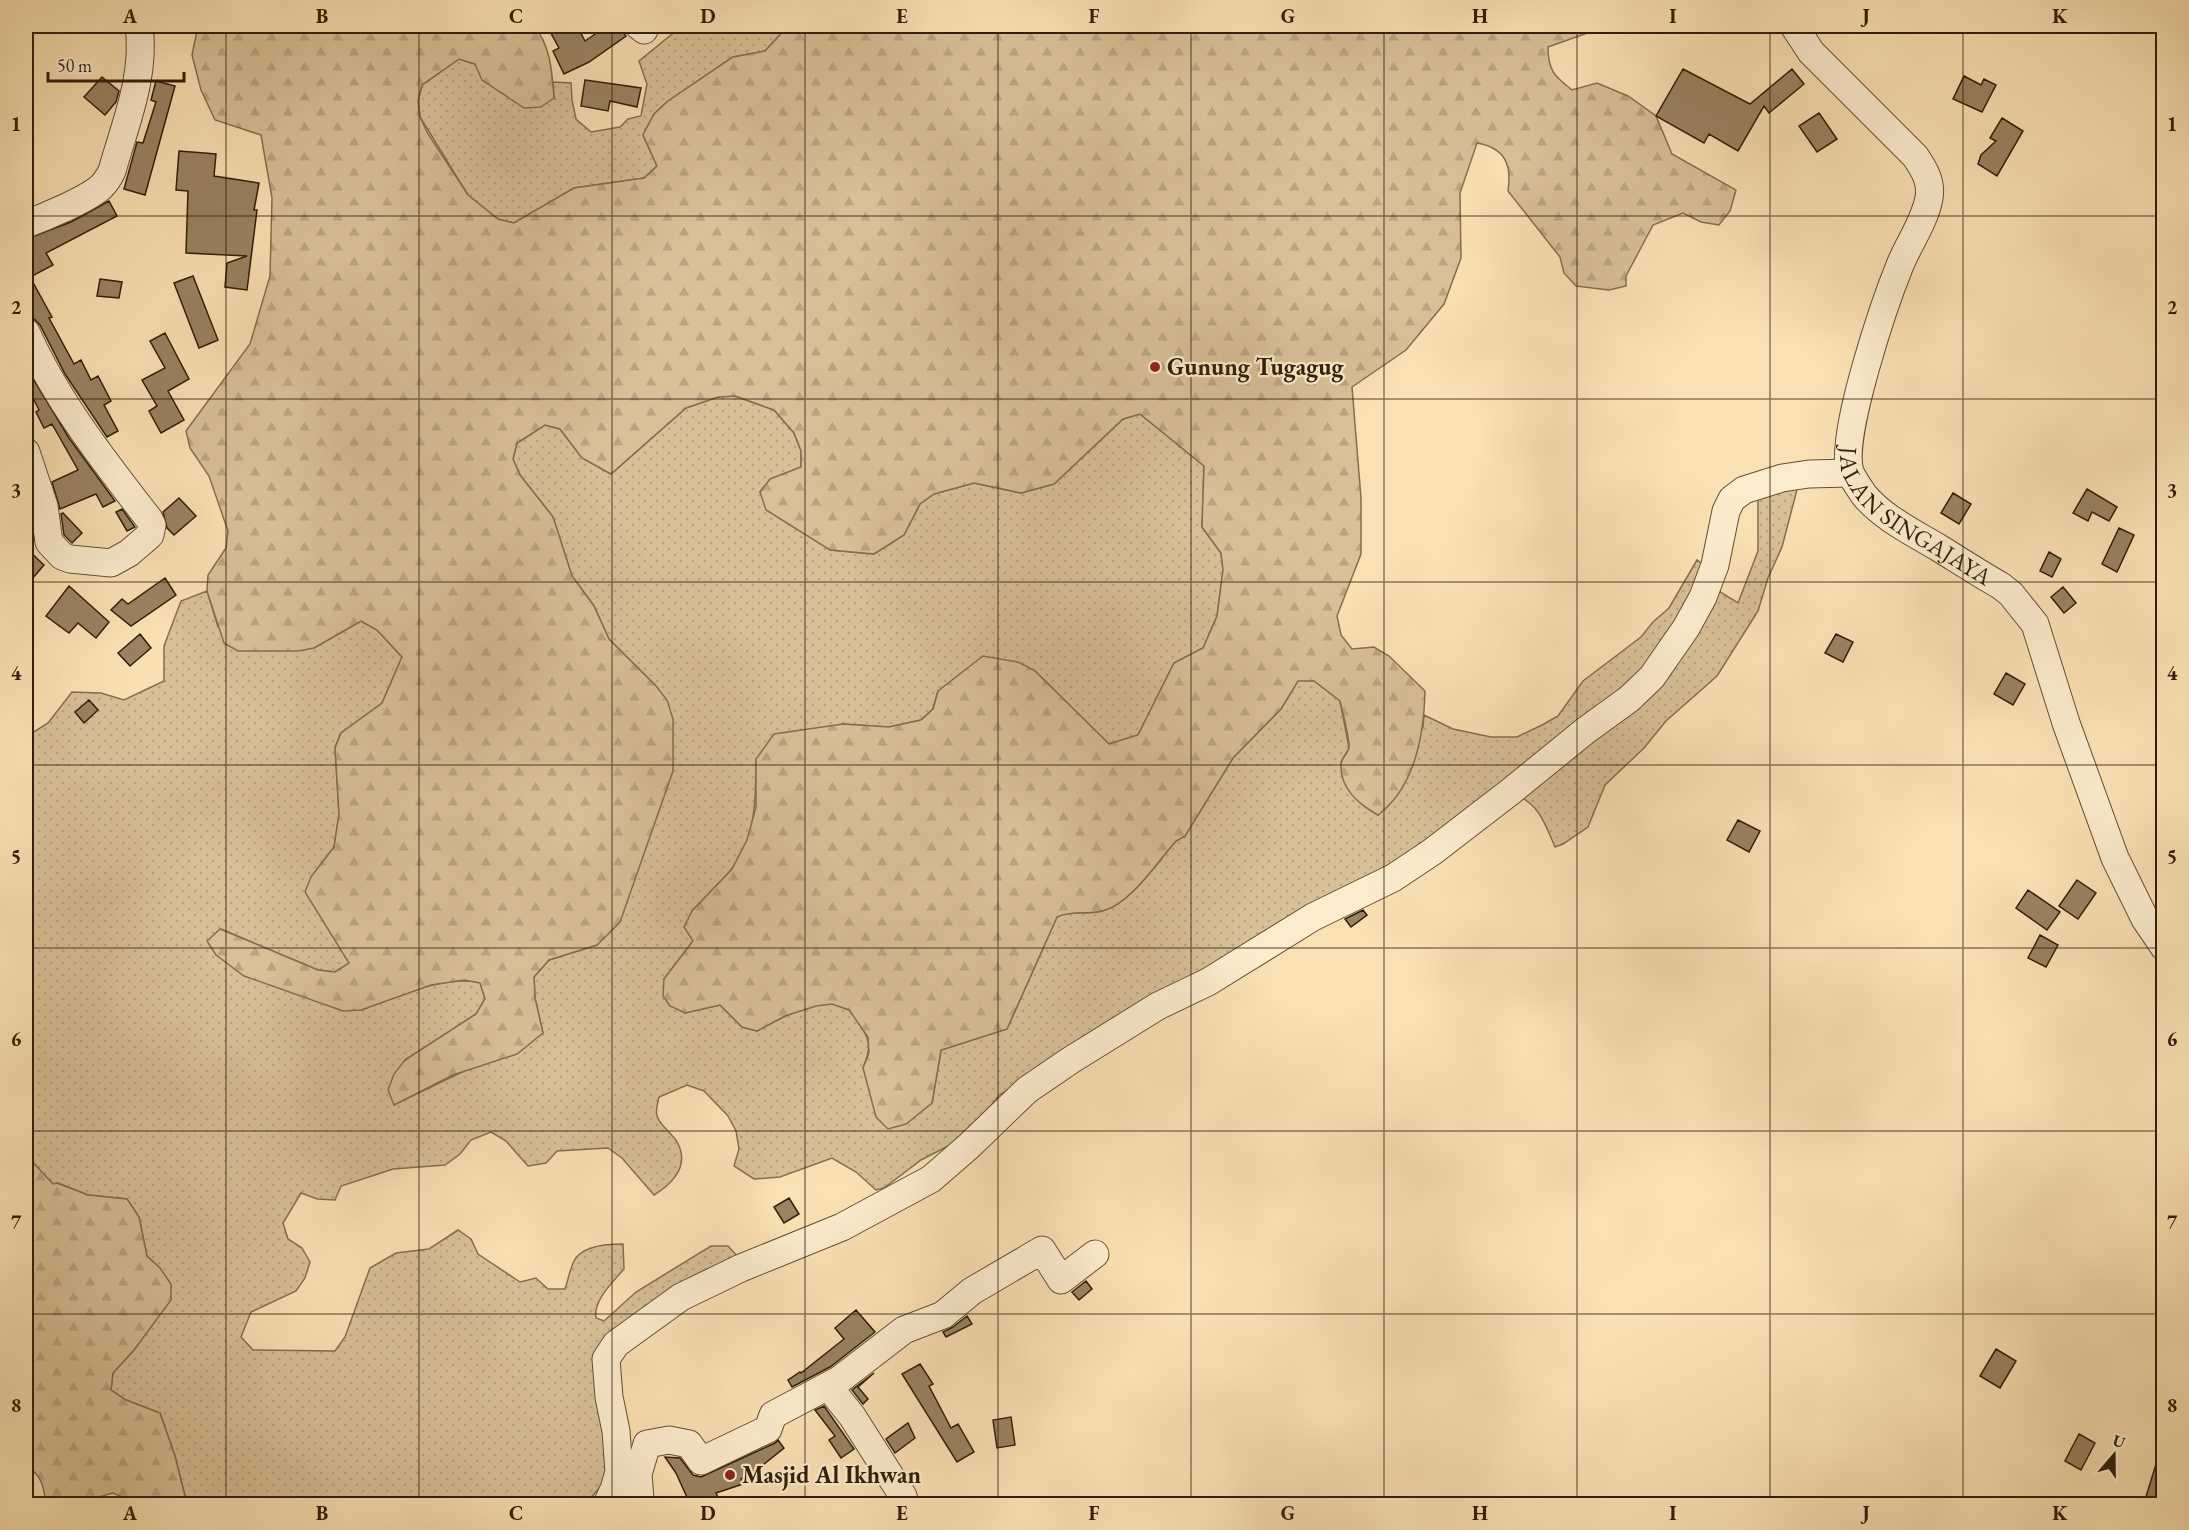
<svg xmlns="http://www.w3.org/2000/svg" width="2189" height="1530" viewBox="0 0 2189 1530" font-family="'EB Garamond',serif">
	<style>
		.grass { fill: url(#grass-dots); stroke: #846f50; stroke-width: 1.5 }
		.forest { fill: url(#forest-firs); stroke: #846f50; stroke-width: 1.5 }
		.building { fill: #998362; stroke: #301e0a; stroke-width: 1.5 }
		.lines { fill: none; stroke-linecap: round; stroke-linejoin: round }
		.minor-casing { stroke: #624f34; stroke-width: 29 }
		.minor { stroke: #fcecce; stroke-width: 27 }
		.grid { fill: none; stroke: #301e0a; stroke-width: 1.5; stroke-opacity: 0.55 }
		.poi-dot { fill: #8f2418; stroke: #fcecce; stroke-width: 2 }
		.labels { text-anchor: middle; stroke-width: 4.5; stroke-linejoin: round; paint-order: stroke }
		.poi-label { font-size: 24px; font-weight: bold; fill: #301e0a; stroke: #fcecce; text-anchor: start }
		.street-label { font-size: 24px; fill: #301e0a; stroke: #fcecce }
		.neatline { fill: none; stroke: #301e0a; stroke-width: 2 }
		.grid-label { font-size: 20px; text-anchor: middle; font-weight: bold; fill: #301e0a }
	</style>
	<defs>
		<pattern id="grass-dots" width="8" height="8" patternUnits="userSpaceOnUse" patternTransform="scale(1.5)"><rect width="8" height="8" fill="#d8c097"/><path d="M2 2h.1M6 6h.1" fill="none" stroke="#baa581" stroke-width="1.8" stroke-linecap="round"/></pattern>
		<pattern id="forest-firs" width="22" height="20" patternUnits="userSpaceOnUse" patternTransform="scale(1.5)"><rect width="22" height="20" fill="#d8c097"/><path d="M5 1l3.5 6h-7zM16 11l3.5 6h-7z" fill="#baa581"/></pattern>
	</defs>
	<rect width="100%" height="100%" fill="#fae1b4"/>
	<filter id="stains"><feTurbulence type="fractalNoise" baseFrequency=".00333" numOctaves="4"/><feColorMatrix values="0 0 0 0 .2 0 0 0 0 .09 0 0 0 0 .02 0 0 0 .5 -.17"/></filter>
	<radialGradient id="worn" r=".72"><stop offset=".6" stop-color="#630" stop-opacity="0"/><stop offset="1" stop-color="#630" stop-opacity=".3"/></radialGradient>
	<!-- grass -->
	<path class="grass" d="M682,26H788L765,51L733,57L668,101L654,114L643,135L657,166L644,178L574,188L514,223L498,219L468,195L420,117L418,101L422,85L459,59L475,64L554,98L553,82L571,83L572,100L576,119L591,132L620,127L628,119L641,116L647,84L639,61Z
		M735,396L774,410L794,433L801,451V467L770,479L760,492L830,550L874,554L904,535L920,504L934,494L974,483L1021,493L1054,484L1123,419L1140,414L1204,466L1202,527L1221,553L1223,570L1217,616L1203,648L1174,663L1138,735L1109,744L1034,670L938,691L933,709L921,720L889,727L843,724L756,759C756,797 756,840 731,870C719,885 705,898 692,911L693,941L664,979L685,1013L720,1005L742,1027L757,1031C779,1019 825,992 849,1010C853,1013 857,1021 860,1025C872,1042 870,1050 863,1068L932,1103L941,1050L1007,1029L1057,917C1072,910 1087,915 1102,911C1130,905 1157,862 1176,841L1185,836L1233,758L1281,709L1298,680L1314,681L1340,700L1349,748L1341,762C1350,791 1350,800 1378,815L1423,727L1424,715L1453,729L1491,737H1517L1544,724L1558,716L1583,681L1641,637L1653,622L1669,608L1697,560L1707,568L1704,582L1738,603L1758,551V499L1798,486L1782,547L1768,578L1758,611L1717,676L1666,721L1644,748L1605,785L1588,827L1563,844L1555,847C1540,811 1537,803 1501,786L1398,865L1044,1071L999,1095L980,1120L958,1141L921,1160L884,1188L876,1190L856,1172L832,1158L780,1177L754,1179L734,1166L739,1149L736,1131L728,1116L704,1091L687,1085L659,1097C658,1103 655,1110 657,1116C661,1127 671,1132 677,1142C690,1165 673,1183 654,1195L622,1158L608,1148L557,1151L546,1163L528,1166L506,1141L491,1132L471,1140L460,1154L445,1165L393,1169L341,1186L335,1200L317,1199L301,1193L283,1223L288,1239L302,1248L310,1262L305,1278L296,1291L251,1312L241,1337L253,1350L335,1351L345,1337L370,1268L396,1253L429,1249L458,1230L471,1239L478,1254L520,1282L536,1278L548,1289H565C568,1280 570,1269 574,1261C582,1245 608,1244 623,1244L624,1269C613,1282 593,1300 596,1318L604,1321L636,1292L711,1246H728L741,1260L604,1349L607,1468L603,1484L585,1504H187L175,1456L160,1413L126,1400L111,1390L113,1373L134,1350L160,1268L147,1256L139,1217L127,1199L88,1195L58,1183L53,1184L26,1155V737L48,723L72,692L101,693L124,700L164,681V646L181,601L207,591L218,627L314,648L361,621L377,630L402,657L382,703L341,733L335,747L339,814L334,847L311,877L350,963L335,972L318,970L221,929L361,1010C399,996 439,976 480,982L485,999L476,1014L405,1060L394,1105L543,1033L535,998L534,977L549,960L597,945L656,686L609,639L594,606L572,576L553,517L520,475L513,459L517,443L545,425L560,429L582,458L611,474L686,408L718,397Z"/>
	<!-- forest -->
	<path class="forest" d="M198,26H534C551,46 552,73 554,98L541,107L524,108L482,80L475,64L459,59L422,85L418,101L420,117L428,134L468,195L498,219L514,223L574,188L644,178L657,166L643,135L654,114L668,101L733,57L765,51L788,26H1596L1590,32L1548,47C1548,70 1554,76 1572,90L1597,83L1628,96L1656,116L1672,154L1736,190L1730,211L1719,225L1701,222L1683,213L1653,225L1626,276V286L1609,290L1576,286L1564,273L1560,257L1508,191C1512,164 1505,148 1477,143L1460,193L1461,258L1444,304L1406,350L1352,387L1361,498V554L1337,616L1341,635L1352,649L1374,647L1389,656L1425,691C1424,734 1415,787 1378,815C1359,804 1340,789 1341,765C1341,758 1348,754 1349,748C1350,739 1342,711 1340,701L1314,681H1298L1281,709L1233,758L1185,836L1176,841C1157,862 1130,905 1102,911C1087,915 1072,910 1057,917L1007,1029L941,1050L932,1103L906,1124L888,1129L876,1117L863,1068L869,1053L868,1037L849,1010L832,1004L816,1006L785,1016L757,1031L742,1027L720,1005L685,1013L670,1006L663,996L664,979L693,941L684,927L692,911L732,869L747,840L756,807V759L774,734L843,724L889,727L921,720L933,709L938,691L983,656L1018,662L1034,670L1109,744L1138,735L1174,663L1203,648L1217,616L1223,570L1221,553L1202,527L1204,466L1140,414L1123,419L1054,484L1021,493L974,483L934,494L920,504L904,535L874,554L830,550L766,510L760,492L770,479L801,467V451L794,433L774,410L735,396L718,397L686,408L611,474L582,458L560,429L545,425L517,443L513,459L520,475L553,517L572,576L594,606L609,639L656,686L667,700L673,719V771L620,922L597,945L549,960L534,977L535,998L543,1033L517,1054L453,1075L394,1105L388,1090L394,1074L405,1060L476,1014L485,999L480,983L464,980L431,985L361,1010L343,1011L244,976L216,955L207,941L220,929L318,970L335,972L349,963L305,892L311,877L334,847L339,814L335,748L341,733L382,703L402,657L377,630L361,621L314,648L298,651H238L224,643L207,591L208,575L226,548L228,531L209,476L190,448L186,431L250,344L270,276L272,198L261,135L215,120L201,90L192,55Z
		M26,1155L53,1184L57,1183L88,1195L127,1199L139,1217L147,1256L160,1268L171,1284V1300L134,1350L113,1373L111,1390L126,1400L160,1413L175,1456L187,1504H139L113,1493L91,1499L92,1504H46C44,1489 42,1473 26,1467Z"/>
	<!-- building -->
	<path class="building" d="M547,26H577L585,41L607,26H618L626,36L589,62L564,74L553,51L559,48Z
		M1683,69L1750,104L1792,69L1804,84L1769,113L1764,106L1738,151L1709,134L1704,143L1656,116Z
		M1964,76L1981,85L1984,79L1996,85L1982,112L1953,99Z
		M102,77L119,91L116,102L105,115L84,97Z
		M585,80L641,88L637,107L610,101L608,111L581,106Z
		M156,81L175,86L145,195L124,189L137,142L143,143L156,102L151,100Z
		M1819,113L1837,139L1817,152L1799,126Z
		M2002,118L2023,131L1997,176L1978,164L1981,155L1996,141L1990,138Z
		M179,151L216,154L214,176L259,183L254,210H257L247,290L225,287L227,263L247,256L186,253L188,191L176,190Z
		M109,201L117,216L46,253L53,265L30,277L52,317L49,318L74,364L81,360L91,380L98,376L111,401L104,405L118,431L107,437L65,374L40,325L34,319L26,317V239L71,222Z
		M193,276L218,340L199,348L174,283Z
		M100,279L122,282L119,298L97,296Z
		M165,333L189,379L168,391L184,420L161,433L149,411L157,406L142,380L165,368L150,341Z
		M26,367L69,438L115,501L103,507L96,494L60,509L52,482L78,470L52,424L44,428L36,412L39,410L26,384Z
		M2087,489L2117,507L2109,521L2092,512L2088,521L2073,513Z
		M1953,493L1971,504L1959,524L1941,513Z
		M179,498L196,516L174,535L167,528L163,512Z
		M122,509L135,527L127,531L116,512Z
		M63,513L82,533L72,543L64,535L61,514Z
		M2119,528L2134,535L2117,572L2102,564Z
		M26,548L44,565L26,586Z
		M2049,552L2061,559L2052,577L2040,571Z
		M165,578L176,595L131,626L111,610L122,599L128,604Z
		M69,586L109,622L96,638L78,623L69,633L46,616Z
		M2063,587L2076,603L2064,613L2051,597Z
		M140,634L151,648L130,666L118,653Z
		M1836,634L1853,642L1843,662L1825,653Z
		M2006,673L2025,684L2013,705L1994,694Z
		M89,700L98,710L84,723L75,712Z
		M1738,820L1760,831L1749,852L1727,840Z
		M2077,880L2096,893L2078,919L2059,906Z
		M2028,890L2060,912L2047,930L2016,908Z
		M1363,910L1367,915L1351,927L1345,919Z
		M2040,935L2058,945L2046,967L2028,958Z
		M789,1198L799,1214L784,1223L774,1207Z
		M1086,1281L1092,1289L1079,1300L1072,1292Z
		M856,1310L875,1332L830,1367L792,1387L788,1380L800,1372L801,1373L844,1339L835,1328Z
		M967,1316L972,1324L946,1337L943,1332L953,1327Z
		M1996,1349L2016,1361L2000,1388L1980,1376Z
		M920,1364L933,1384L929,1386L951,1428L958,1424L974,1452L957,1462L902,1374Z
		M874,1373L858,1387L868,1399L863,1404L852,1390Z
		M824,1406L854,1449L841,1458L829,1440L835,1436L815,1410Z
		M1011,1417L1015,1445L997,1448L993,1420Z
		M908,1423L915,1438L895,1453L886,1439Z
		M2079,1434L2095,1443L2081,1470L2065,1461Z
		M778,1440L784,1448L763,1465L741,1479L743,1484L716,1493L721,1504H690L676,1473L665,1457L680,1458L693,1475L701,1477L775,1443Z
		M2160,1451H2163V1497L2161,1504H2158L2145,1500Z"/>
	<g class="lines">
		<!-- minor casing -->
		<g class="minor-casing">
			<g id="minor">
				<path d="M639,26L644,30"/>
				<path id="s1" d="M1794,26L1811,52L1915,156C1924,169 1932,182 1929,198C1925,221 1909,243 1900,265C1885,302 1839,436 1850,472C1853,479 1860,489 1864,495C1883,518 1914,533 1939,548C1960,561 1980,574 2001,586L2011,594L2035,624L2066,723L2115,858L2145,919L2164,947"/>
				<path d="M26,224C45,217 86,200 101,187C106,182 109,177 112,171C125,124 146,76 139,26"/>
				<path d="M26,332C56,400 104,461 149,519L152,525L150,535L129,553L111,563L70,559L62,556L49,542L44,506L26,452"/>
				<path d="M828,1386L852,1416L903,1496L905,1504"/>
				<path d="M607,1504L614,1489L619,1472L616,1431L609,1397L606,1359L616,1344L681,1297L741,1268L842,1227L931,1179L969,1146L1027,1090L1071,1060L1158,1006L1208,982L1313,917L1393,878L1432,852L1510,792L1585,731L1629,699L1652,677L1686,628L1703,597L1715,565L1726,511L1732,499L1744,490L1782,478L1809,474L1850,473"/>
				<path d="M631,1504L640,1499L638,1474L647,1444L669,1440L689,1444L701,1461L768,1429L773,1415L839,1380L904,1330L943,1315L972,1291L1042,1250L1061,1280L1095,1254"/>
			</g>
		</g>
		<!-- minor -->
		<use href="#minor" class="minor"/>
	</g>
	<!-- grid -->
	<path class="grid" d="M226,26V1504M419,26V1504M612,26V1504M805,26V1504M998,26V1504M1191,26V1504M1384,26V1504M1577,26V1504M1770,26V1504M1963,26V1504M26,216H2164M26,399H2164M26,582H2164M26,765H2164M26,948H2164M26,1131H2164M26,1314H2164"/>
	<!-- markers -->
	<g class="poi-dot">
		<circle cx="1155" cy="367" r="6"/>
		<circle cx="730" cy="1475" r="6"/>
	</g>
	<g class="labels">
		<!-- poi labels -->
		<g class="poi-label">
			<text x="1167" y="375">Gunung Tugagug</text>
			<text x="742" y="1483">Masjid Al Ikhwan</text>
		</g>
		<!-- street labels -->
		<g class="street-label">
			<text dy="8" stroke="none"><textPath href="#s1" startOffset="588">JALAN SINGAJAYA</textPath></text>
		</g>
	</g>
	<!-- margin -->
	<rect width="2189" height="1530" fill="none" stroke="#fae1b4" stroke-width="66"/>
	<!-- north arrow -->
	<g transform="translate(2114 1455) rotate(20)" stroke="#fcecce" stroke-width="4.5" paint-order="stroke">
	<path d="M0-4.5L10 22L0 15L-10 22Z" fill="#301e0a"/>
	<text y="-9" font-size="16" font-weight="bold" text-anchor="middle" fill="#301e0a">U</text>
	</g>
	<!-- scale -->
	<path d="M48 72v9h136v-9" fill="none" stroke="#301e0a" stroke-width="3"/>
	<text x="57" y="72" font-size="18" fill="#301e0a" stroke="#fcecce" stroke-width="4.5" paint-order="stroke">50 m</text>
	<rect x="33" y="33" width="2123" height="1464" class="neatline"/>
	<g class="grid-label">
		<text x="130" y="23">A</text>
		<text x="322" y="23">B</text>
		<text x="516" y="23">C</text>
		<text x="708" y="23">D</text>
		<text x="902" y="23">E</text>
		<text x="1094" y="23">F</text>
		<text x="1288" y="23">G</text>
		<text x="1480" y="23">H</text>
		<text x="1673" y="23">I</text>
		<text x="1866" y="23">J</text>
		<text x="2060" y="23">K</text>
		<text x="16" y="131">1</text>
		<text x="2172" y="131">1</text>
		<text x="16" y="314">2</text>
		<text x="2172" y="314">2</text>
		<text x="16" y="497">3</text>
		<text x="2172" y="497">3</text>
		<text x="16" y="680">4</text>
		<text x="2172" y="680">4</text>
		<text x="16" y="863">5</text>
		<text x="2172" y="863">5</text>
		<text x="16" y="1046">6</text>
		<text x="2172" y="1046">6</text>
		<text x="16" y="1229">7</text>
		<text x="2172" y="1229">7</text>
		<text x="16" y="1412">8</text>
		<text x="2172" y="1412">8</text>
		<text x="130" y="1520">A</text>
		<text x="322" y="1520">B</text>
		<text x="516" y="1520">C</text>
		<text x="708" y="1520">D</text>
		<text x="902" y="1520">E</text>
		<text x="1094" y="1520">F</text>
		<text x="1288" y="1520">G</text>
		<text x="1480" y="1520">H</text>
		<text x="1673" y="1520">I</text>
		<text x="1866" y="1520">J</text>
		<text x="2060" y="1520">K</text>
	</g>
	<rect width="100%" height="100%" filter="url(#stains)"/>
	<rect width="100%" height="100%" fill="url(#worn)"/>
</svg>
